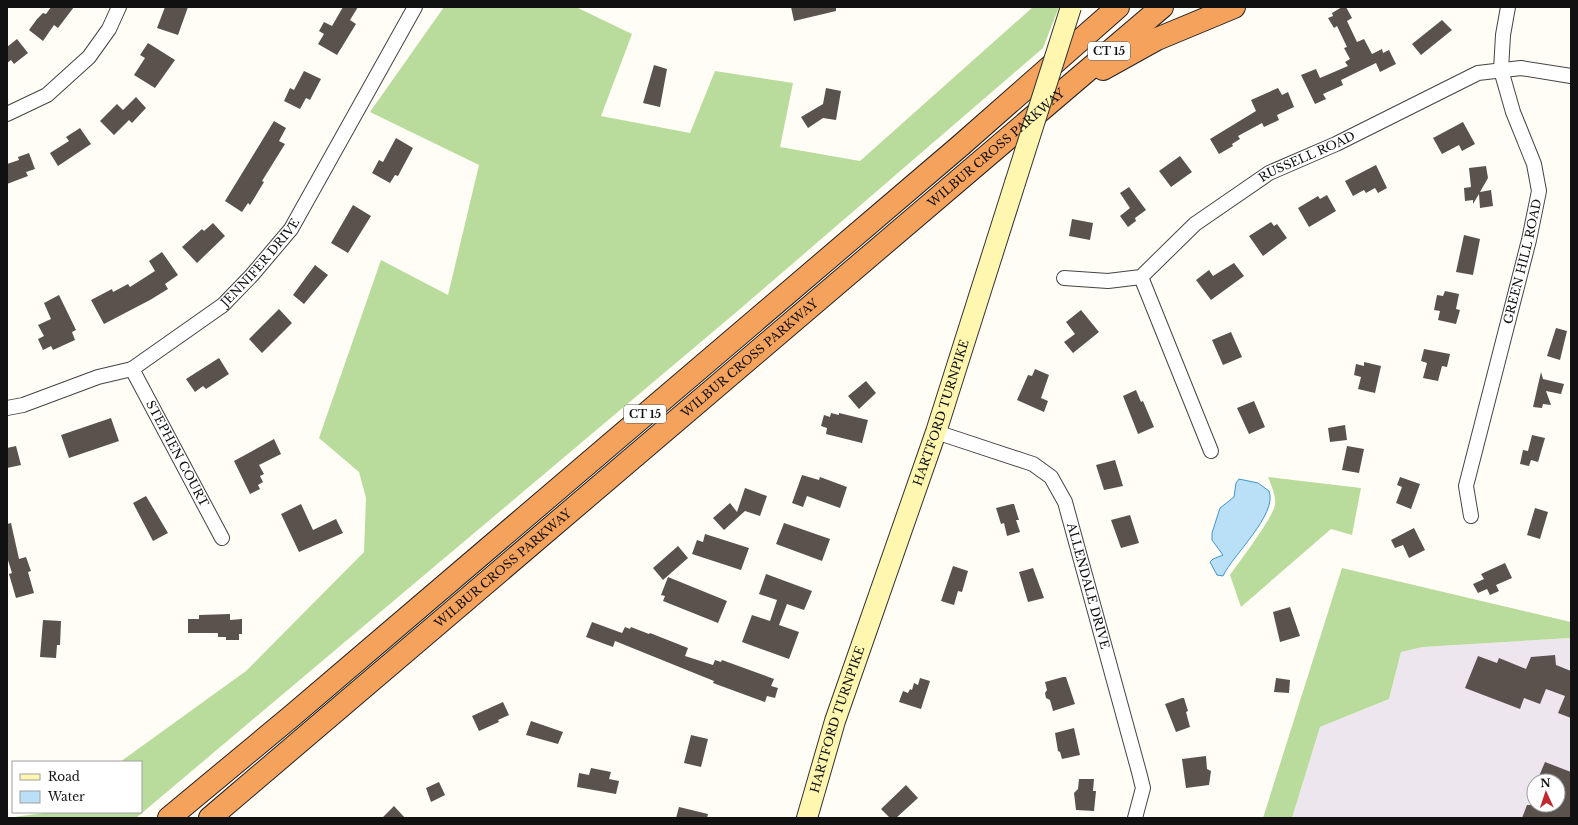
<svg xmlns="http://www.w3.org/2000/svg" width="1578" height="825" viewBox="0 0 1578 825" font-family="'Libre Baskerville',serif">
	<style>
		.industrial { fill: #eee6ef; fill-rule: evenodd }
		.forest { fill: #b9dc9c }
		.water { fill: #b9e0f7; stroke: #3f96cf }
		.building { fill: #5a524d }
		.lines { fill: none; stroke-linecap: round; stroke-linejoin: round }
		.street-casing { stroke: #444; stroke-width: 16 }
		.secondary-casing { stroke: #333; stroke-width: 22 }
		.highway-casing { stroke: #222; stroke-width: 24 }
		.street { stroke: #fff; stroke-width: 14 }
		.secondary { stroke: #fff6b0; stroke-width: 20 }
		.highway { stroke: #f5a25d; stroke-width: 22 }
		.secondary-bridge-casing { stroke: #333; stroke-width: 22; stroke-linecap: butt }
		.secondary-bridge { stroke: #fff6b0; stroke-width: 20 }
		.labels { text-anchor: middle; stroke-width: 4; stroke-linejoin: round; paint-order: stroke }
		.shield { fill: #fff; stroke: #585858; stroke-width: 1 }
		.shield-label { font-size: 11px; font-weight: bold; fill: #111 }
		.street-label { font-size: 12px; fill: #111; stroke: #fff }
	</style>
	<rect width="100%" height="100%" fill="#fffdf5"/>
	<!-- industrial -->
	<path class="industrial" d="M1571,638V818H1292L1320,727L1389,699L1401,652L1423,647ZM1534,781H1558V805H1534Z"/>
	<!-- forest -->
	<path class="forest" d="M444,7H576L632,34L601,116L690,133L715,71L793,83L780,147L860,161L1033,7H1059L1043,48L740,309L136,818H7L51,812H141V762H120L246,671L364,552L366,498L359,472L319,438L381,260L448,295L479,165L370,112Z
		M1268,477L1361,488L1352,535L1331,529L1241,607L1230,575C1239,562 1274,517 1275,504C1276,495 1271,485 1268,477Z
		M1342,568L1571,622V638L1423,647L1401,652L1389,699L1320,727L1292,818H1263Z"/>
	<!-- water -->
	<path class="water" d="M1239,479L1258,483L1269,491C1278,514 1232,556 1223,576L1217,575L1210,562L1213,559L1223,555L1212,540V533L1220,508L1234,497L1236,483Z"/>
	<!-- building -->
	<path class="building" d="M51,7H74L58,28L54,25L43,41L29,30L37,19L43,13L46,14Z
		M165,7H188L178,35L157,28Z
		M343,7H358L350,20L356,24L337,55L318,44L324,34L319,31L324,22L332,26Z
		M791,7H836V11L794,21Z
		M1342,7H1346L1352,18L1347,21L1357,42L1364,39L1372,54L1382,49L1383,53L1389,50L1396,64L1380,72L1376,63L1341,80L1343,85L1323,94L1326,99L1315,104L1301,75L1316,69L1320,78L1348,66L1345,62L1350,59L1344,48L1347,47L1337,26L1334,28L1328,18L1333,16L1332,13Z
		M1442,20L1452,30L1421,55L1412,44Z
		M17,39L28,53L14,64L11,60L7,63V47Z
		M148,43L175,60L155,88L134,75L145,58L140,55Z
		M654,65L667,69L660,107L643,103Z
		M304,71L321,79L310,100L306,98L300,109L284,101L290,88L294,90Z
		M826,88L841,91L836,120L823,118L808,128L801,117L823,104Z
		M1278,88L1282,95L1288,92L1294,107L1277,115L1279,120L1264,127L1262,123L1238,136L1240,139L1232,144L1233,146L1219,154L1210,139L1256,111L1251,100Z
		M136,97L146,108L132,123L129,120L114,135L100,121L117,104L123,110Z
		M274,121L286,128L279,141L285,144L262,181L264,182L250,205L248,203L242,212L225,201Z
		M1463,122L1475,144L1462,151L1459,145L1442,154L1433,138Z
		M80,128L91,144L58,166L50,153L69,141L66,137Z
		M396,138L413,148L398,176L395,175L390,183L372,173L379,160L383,162Z
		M29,153L35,169L26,172L28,176L7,184V164L19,160L18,157Z
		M1180,156L1192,172L1171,187L1159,171Z
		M1376,165L1387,188L1378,193L1375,188L1366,193L1364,190L1353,196L1345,181Z
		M1486,166L1488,178L1480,192L1491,190L1493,206L1480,208L1479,194L1473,204V200L1465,201L1464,188L1471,187L1469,168Z
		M1129,187L1146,210L1135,218L1136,221L1128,227L1120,216L1130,208L1120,193Z
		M1327,195L1336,211L1309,227L1298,208L1318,196L1320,199Z
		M353,205L371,216L348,253L331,243Z
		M1072,219L1093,223L1090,240L1069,236Z
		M1271,222L1274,226L1277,224L1287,238L1263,256L1249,236Z
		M213,223L225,236L197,263L182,247L202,229L204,231Z
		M1464,235L1480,239L1473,275L1456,272Z
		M162,252L178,275L165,284L168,289L150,300L104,324L91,300L112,289L113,292L128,284L130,287L155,271L149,261Z
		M1234,263L1244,276L1211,300L1196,280L1209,270L1213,276Z
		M315,265L328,275L304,304L293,295Z
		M1445,291L1459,294L1456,309L1460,310L1456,324L1438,320L1440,311L1434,310L1437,295L1443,296Z
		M59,295L76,330L72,332L75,340L53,350L51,346L43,350L38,339L44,336L38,325L51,319L44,303Z
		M279,309L292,323L262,353L249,339Z
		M1081,310L1099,332L1073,353L1064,342L1075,334L1066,322Z
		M1556,328L1567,331L1560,360L1547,356Z
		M1231,332L1242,357L1223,365L1212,340Z
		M1424,349L1450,354L1447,367L1442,366L1438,381L1423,378L1427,363L1421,361Z
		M219,358L229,374L206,389L203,386L195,392L186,379Z
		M1364,362L1381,366L1375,393L1358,389L1361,377L1354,375L1356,364L1364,366Z
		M1035,369L1049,375L1041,398L1048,401L1044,412L1017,400L1028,375L1032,376Z
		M1541,372L1543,379L1564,384L1561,394L1546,391L1551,405L1543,404L1542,408L1533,407Z
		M866,381L876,393L859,409L848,396Z
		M1136,390L1141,402L1143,401L1154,427L1138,434L1123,396Z
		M1254,401L1265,427L1249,434L1237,408Z
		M831,413L839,415V413L868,420L862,443L826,434L827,428L821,426L824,415L830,417Z
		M111,418L119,441L69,458L61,435Z
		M1345,425L1347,440L1330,442L1328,428Z
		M1532,435L1545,438L1538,462L1531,460L1529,466L1520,464L1523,450L1528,451Z
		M274,439L281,454L259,465L264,474L260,476L263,482L258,485L260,489L250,494L234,461Z
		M16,446L21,465L7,468V448Z
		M1347,446L1364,449L1359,473L1342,470Z
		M1115,460L1123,486L1104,490L1096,465Z
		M802,475L819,480L820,477L847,487L840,508L807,496L803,507L792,503Z
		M1400,477L1420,484L1411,509L1396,503L1402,487L1397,485Z
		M745,488L767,496L760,516L745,511L724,530L713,518L730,503L737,512Z
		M146,496L168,533L153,541L133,503Z
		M301,504L313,530L336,519L343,533L299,552L281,514Z
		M1012,504H1014L1019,520H1016L1020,532L1007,536L1004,523L1001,524L996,508Z
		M1535,508L1548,512L1540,539L1527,535Z
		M1130,515L1139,543L1121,548L1111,520Z
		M11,523L19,559L26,557L31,571L28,572L34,593L16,598L9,574L12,573L7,557V524Z
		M784,523L830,539L822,561L776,544Z
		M1414,528L1425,550L1409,558L1403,545L1395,548L1391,540Z
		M705,534L749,548L741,570L692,554L697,540L703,542Z
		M678,546L688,558L663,580L653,568Z
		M1505,563L1512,578L1496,585L1499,591L1490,595L1487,589L1478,593L1473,584L1484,579L1481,574Z
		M953,566L968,571L962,592L958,591L954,605L941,601Z
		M1033,568L1044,598L1028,602L1019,572Z
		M766,574L812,591L804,610L787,604L779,625L799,632L789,659L742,642L752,615L770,621L777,600L759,594Z
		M668,577L727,601L718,623L663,601L665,596L661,595Z
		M1290,607L1300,636L1280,642L1273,612Z
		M230,614V620L242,619V634H239V640H226V637H218V633H188V619H199V615Z
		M43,620L61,621L60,645H57L56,658L40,657Z
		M592,622L622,633L625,627L630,629L631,627L649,634L650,633L688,648L685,656L713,665L715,660L721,662L722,660L774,679L771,686L778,688L775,698L767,696L765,702L713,683L714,681L615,641L613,647L586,637Z
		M1555,655L1556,665L1571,671V718L1558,713L1565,696L1546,689L1540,704L1524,698L1520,709L1465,688L1478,656L1497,663L1499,658L1526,669L1531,657Z
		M1063,677H1066L1075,704L1053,711L1050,700L1046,698L1045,693L1047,690L1045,682Z
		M920,678L930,681L921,709L899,702L903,691L908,693L910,689L912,690L914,683L918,685Z
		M1276,678L1290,680L1289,693L1274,692Z
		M1182,698H1184L1188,711L1186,712L1190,727L1176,732L1165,704Z
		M503,702L509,715L498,720L499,722L479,731L472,716Z
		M531,721L563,732L558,744L526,735Z
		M1074,728L1080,755L1062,759L1060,752L1058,751L1055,733Z
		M691,735L708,739L701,767L684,763Z
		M1206,756L1207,769L1211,771L1209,785L1186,788L1182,759Z
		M1545,762L1571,772V818H1522L1527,805H1558V781H1537Z
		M591,768L611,772L609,779L619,781L616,794L577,787L579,773L589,775Z
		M1079,779H1094L1093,791H1096L1094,811L1076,810L1074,793L1078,789Z
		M439,782L445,795L431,802L426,788Z
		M906,785L918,798L896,818H890L881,809Z
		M394,806L405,818H382Z
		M679,807L708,814L707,818H676Z"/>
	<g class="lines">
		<!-- street casing -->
		<g class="street-casing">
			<g id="street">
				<path d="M7,114L47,95L89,57L109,29L119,7"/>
				<path d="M1141,277L1211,451"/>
				<path id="s1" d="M1064,278L1108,281L1141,277L1195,224L1269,173L1336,144L1478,73L1521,68L1571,76"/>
				<path id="s2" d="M132,369L222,538"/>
				<path id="s3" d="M7,408L23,405L98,377L132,369L223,305L252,275L291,229L415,7"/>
				<path id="s4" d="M936,432L1033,464L1051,477L1065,502L1139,772L1143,788L1135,818"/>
				<path id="s5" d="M1471,516L1466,486L1529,240L1539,191L1534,164L1513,112L1501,70L1503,35L1508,7"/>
			</g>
		</g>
		<!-- secondary casing -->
		<g class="secondary-casing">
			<g id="secondary">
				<path id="s6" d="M807,818L835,721L936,432L1015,183"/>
			</g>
		</g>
		<!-- highway casing -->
		<g class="highway-casing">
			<g id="highway">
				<path d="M1103,69L1157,39L1234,7"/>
				<path d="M169,818L293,715L960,146L1118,7"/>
				<path id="s7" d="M210,818L1162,7"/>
			</g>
		</g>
		<!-- street -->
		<use href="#street" class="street"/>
		<!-- secondary -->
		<use href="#secondary" class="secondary"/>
		<!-- highway -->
		<use href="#highway" class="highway"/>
		<!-- secondary-bridge casing -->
		<g class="secondary-bridge-casing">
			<path id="secondary-bridge" d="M1015,183L1071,7"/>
		</g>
		<!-- secondary-bridge -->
		<use href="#secondary-bridge" class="secondary-bridge"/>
	</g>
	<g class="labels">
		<!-- shield labels -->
		<g class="shield">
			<rect x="1088" y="42" width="42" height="18" rx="3"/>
			<rect x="624" y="405" width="42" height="18" rx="3"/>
		</g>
		<g class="shield-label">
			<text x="1109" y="55">CT 15</text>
			<text x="645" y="418">CT 15</text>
		</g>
		<!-- street labels -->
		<g class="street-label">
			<text dy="4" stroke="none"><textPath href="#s7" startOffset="1033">WILBUR CROSS PARKWAY</textPath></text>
			<text dy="4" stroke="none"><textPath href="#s1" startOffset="284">RUSSELL ROAD</textPath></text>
			<text dy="4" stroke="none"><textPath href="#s3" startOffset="299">JENNIFER DRIVE</textPath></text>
			<text dy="4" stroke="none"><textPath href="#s5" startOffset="262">GREEN HILL ROAD</textPath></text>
			<text dy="4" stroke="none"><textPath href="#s7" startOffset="709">WILBUR CROSS PARKWAY</textPath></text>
			<text dy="4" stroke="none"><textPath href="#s6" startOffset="427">HARTFORD TURNPIKE</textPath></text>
			<text dy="4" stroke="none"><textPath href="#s2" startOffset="96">STEPHEN COURT</textPath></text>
			<text dy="4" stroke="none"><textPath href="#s7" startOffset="385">WILBUR CROSS PARKWAY</textPath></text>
			<text dy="4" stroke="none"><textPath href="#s4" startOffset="240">ALLENDALE DRIVE</textPath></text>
			<text dy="4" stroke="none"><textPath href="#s6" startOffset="103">HARTFORD TURNPIKE</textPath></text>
		</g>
	</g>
	<!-- border -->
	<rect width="1578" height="825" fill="none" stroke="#111111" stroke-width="16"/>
	<!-- legend -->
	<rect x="12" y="761" width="130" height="52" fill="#ffffff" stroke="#a0a0a0"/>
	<rect x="20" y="774" width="20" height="6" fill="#fff6b0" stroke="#a0a0a0"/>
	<text x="48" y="781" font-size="12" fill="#111111">Road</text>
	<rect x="20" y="791" width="20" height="12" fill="#b9e0f7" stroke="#a0a0a0"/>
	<text x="48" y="801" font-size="12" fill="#111111">Water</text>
	<!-- north arrow -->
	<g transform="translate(1546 793) rotate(357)"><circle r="19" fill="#ffffff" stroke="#a0a0a0"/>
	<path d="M0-3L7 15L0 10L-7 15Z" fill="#c4262e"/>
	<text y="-6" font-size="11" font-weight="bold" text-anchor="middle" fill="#111111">N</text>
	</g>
</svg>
